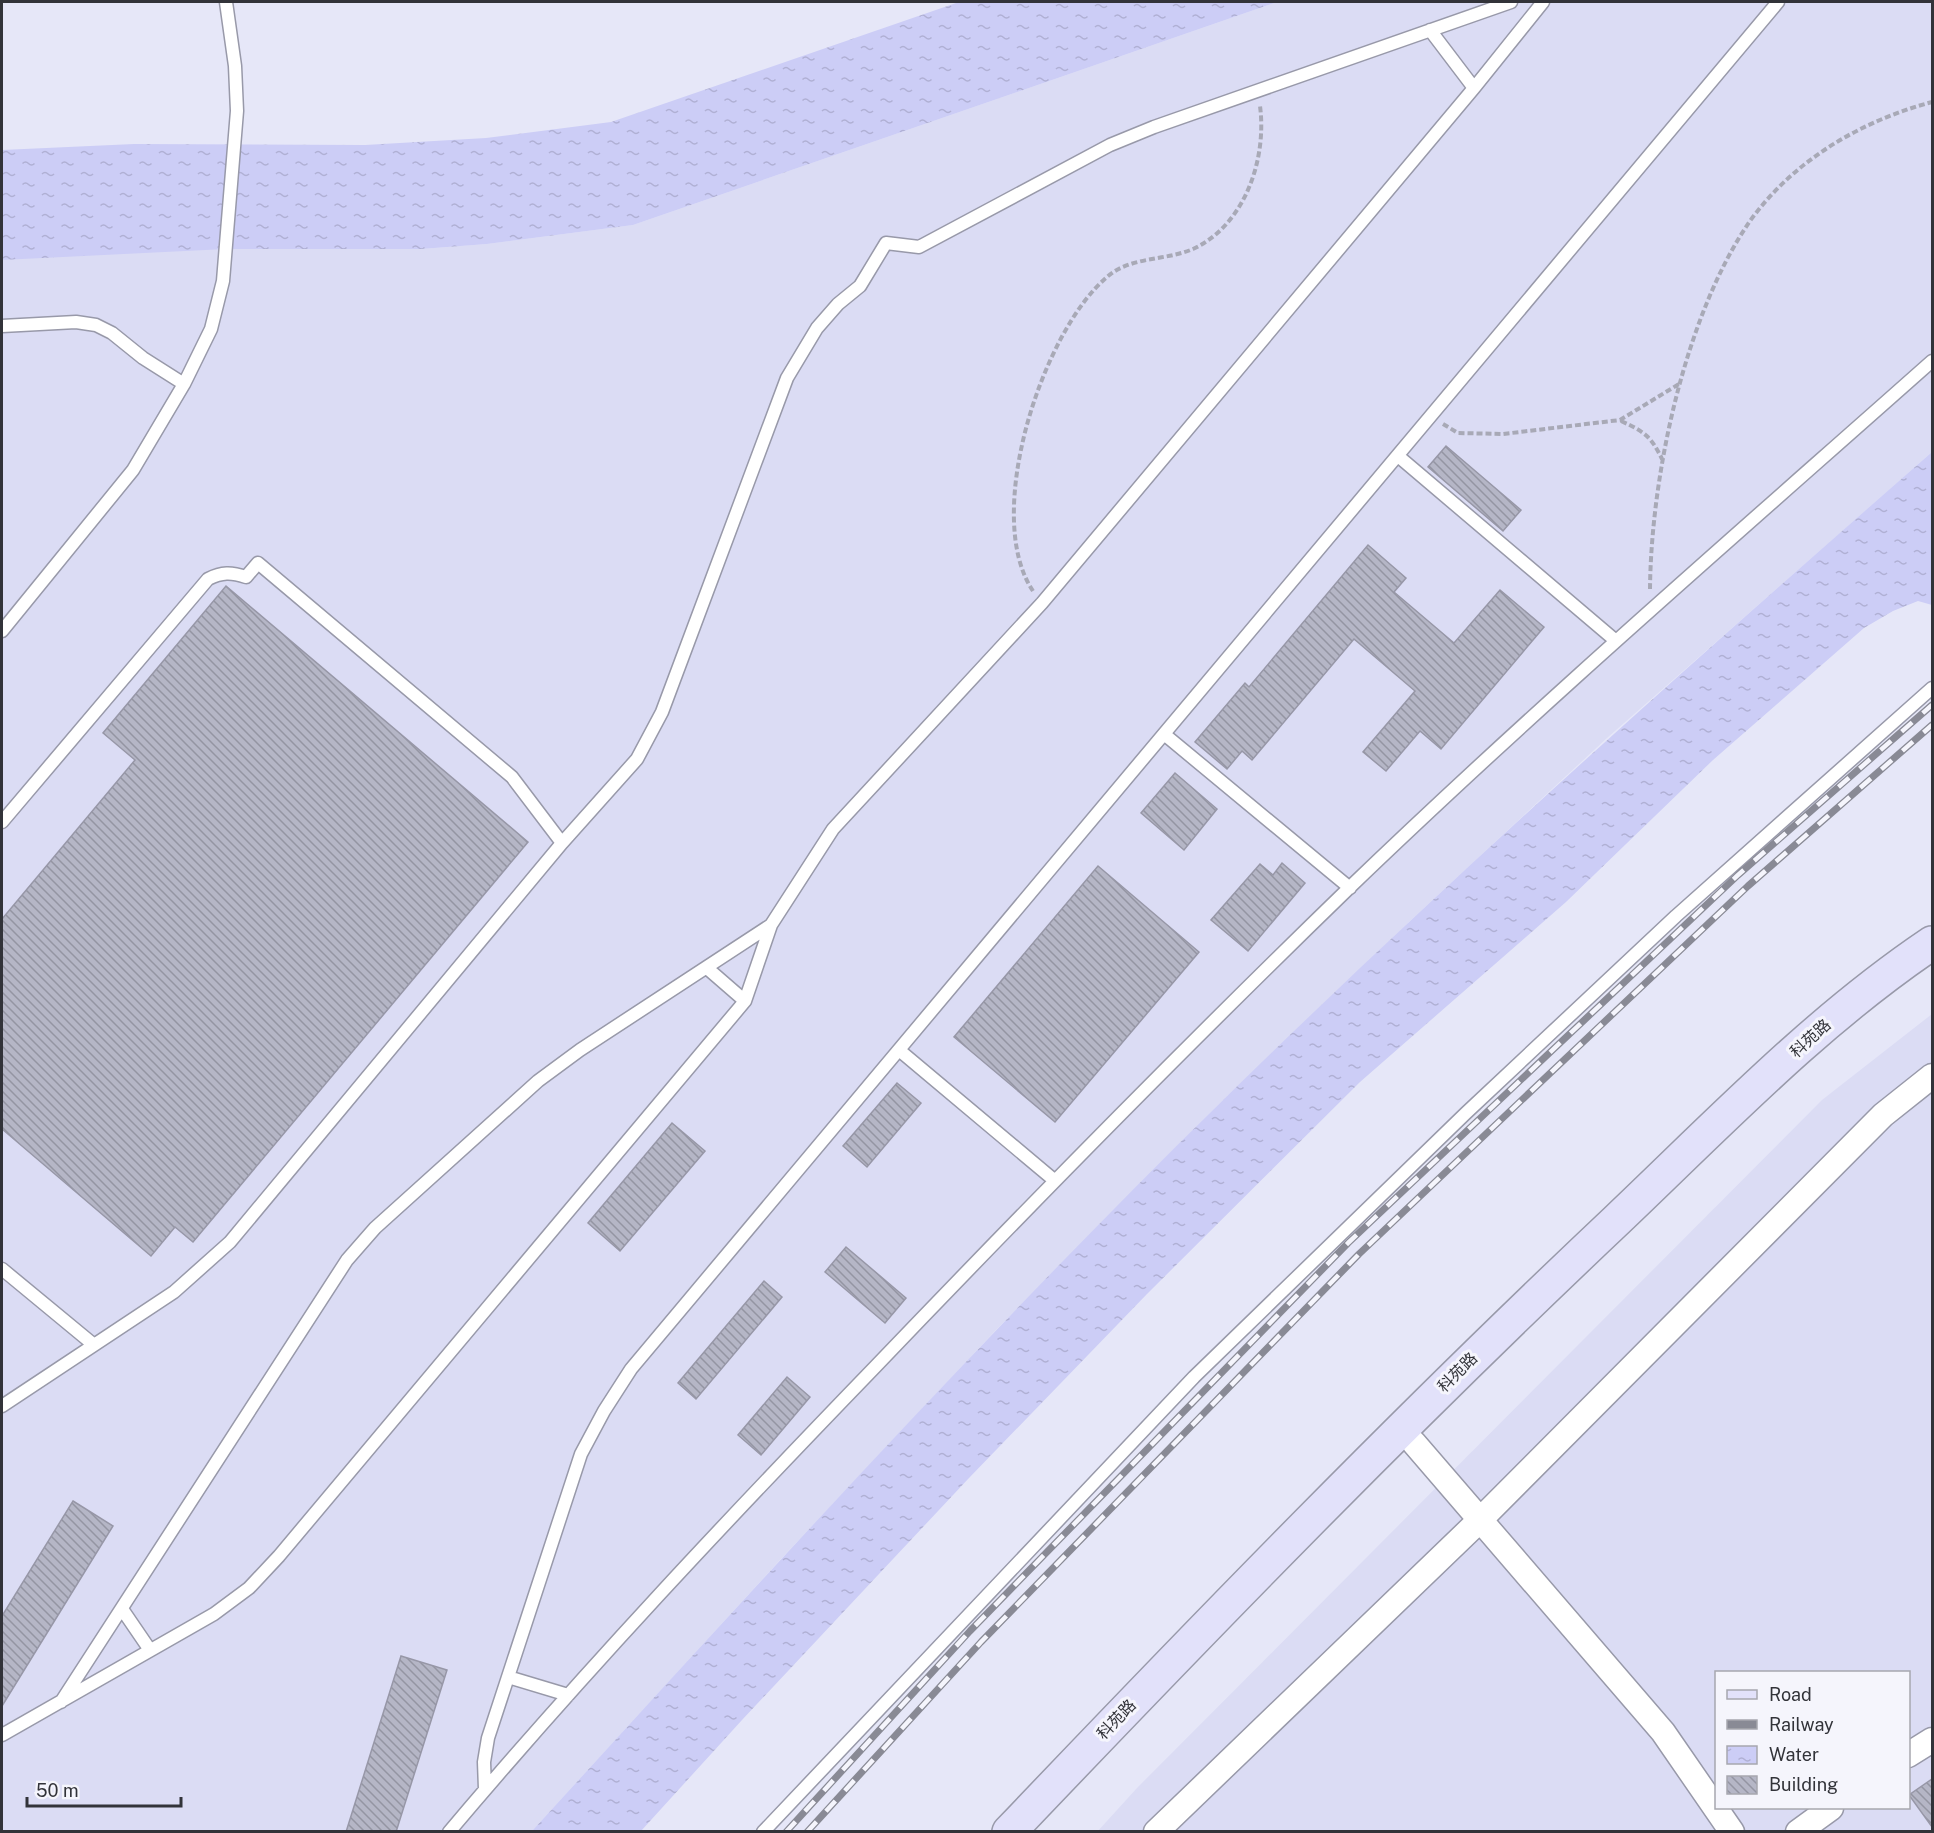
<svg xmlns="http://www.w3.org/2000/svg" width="1934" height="1833" viewBox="0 0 1934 1833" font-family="'Public Sans','Noto Sans SC',sans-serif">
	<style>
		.built { fill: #dbdcf4; fill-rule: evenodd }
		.water { fill: url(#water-ripples) }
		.building { fill: url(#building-back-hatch); stroke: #9797a7; stroke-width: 1.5 }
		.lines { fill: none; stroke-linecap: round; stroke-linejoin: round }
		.lane-casing { stroke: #9899a9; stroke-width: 15 }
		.street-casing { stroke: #9899a9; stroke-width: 27 }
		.secondary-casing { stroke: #9899a9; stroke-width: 36 }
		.path { stroke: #a8a9b6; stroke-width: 4; stroke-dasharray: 6 3; stroke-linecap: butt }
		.lane { stroke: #fff; stroke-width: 12 }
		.street { stroke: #fff; stroke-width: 24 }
		.secondary { stroke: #e2e1fa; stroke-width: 33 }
		.rail-casing { stroke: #898a95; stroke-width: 7 }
		.rail { stroke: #f5f5fc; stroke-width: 4.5; stroke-dasharray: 14; stroke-linecap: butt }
		.labels { text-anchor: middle; stroke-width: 6; stroke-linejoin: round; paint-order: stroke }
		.street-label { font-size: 16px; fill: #323339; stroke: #f5f5fc }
	</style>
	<defs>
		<pattern id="water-ripples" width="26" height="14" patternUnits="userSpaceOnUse" patternTransform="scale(1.5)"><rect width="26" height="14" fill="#cccdf6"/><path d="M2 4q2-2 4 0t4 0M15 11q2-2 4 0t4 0" fill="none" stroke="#b0b0d4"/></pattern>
		<pattern id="building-back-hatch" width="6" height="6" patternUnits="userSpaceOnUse" patternTransform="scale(1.5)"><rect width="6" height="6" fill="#b5b6c6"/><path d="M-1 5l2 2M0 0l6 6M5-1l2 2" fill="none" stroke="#9495a2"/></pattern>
	</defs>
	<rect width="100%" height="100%" fill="#e6e7f8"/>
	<!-- built -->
	<path class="built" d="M1277,2H1932V452L1607,738L1410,921L1217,1106L996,1330L780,1560L532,1831L2,1832V257L156,248L421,249L487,244L633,225Z
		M1932,1014V1831L1097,1832L1137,1788L1822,1100ZM1716,1672H1908V1808H1716Z"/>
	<!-- water -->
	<path class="water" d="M959,2H1277L633,225L487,244L421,249H226L2,260V150L134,144L365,145L486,138L611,122Z
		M1932,452V605L1918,601L1893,611L1864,628L1713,760L1566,902L1360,1082L1147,1294L969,1478L742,1720L641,1831H532C756,1586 980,1339 1217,1106C1448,879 1689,665 1932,452Z"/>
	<!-- building -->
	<path class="building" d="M1446,446L1521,510L1503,531L1428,467Z
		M1368,545L1406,578L1394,592L1454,643L1500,590L1544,627L1441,749L1420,731L1386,771L1363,752L1415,691L1354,639L1252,760L1242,751L1227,769L1195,742L1245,683L1249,687Z
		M226,586L528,842L193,1242L175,1227L151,1256L2,1129V919L135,760L103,733Z
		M1175,773L1217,809L1184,850L1141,813Z
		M1282,863L1305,883L1248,951L1211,920L1260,864L1273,875Z
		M1098,866L1199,952L1055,1122L954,1037Z
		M897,1083L921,1103L867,1167L843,1146Z
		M672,1123L705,1151L620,1251L588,1223Z
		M846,1247L906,1298L885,1323L825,1272Z
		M764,1281L782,1297L696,1399L678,1383Z
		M787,1377L810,1397L761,1455L738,1435Z
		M73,1501L113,1526L2,1706V1616Z
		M401,1656L447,1670L396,1832H346Z
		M1932,1779V1827L1909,1795Z"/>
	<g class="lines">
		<!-- lane casing -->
		<g class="lane-casing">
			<path id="lane" d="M1430,30L1474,88
				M2,326L76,322L96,325L112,333L143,358L184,384
				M1398,456L1616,641
				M2,631L133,470L184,384L211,329L223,281L237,111L235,66L226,2
				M1164,734L1350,888
				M2,822L208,579C222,572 231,572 246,577L258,563L512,777L562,843
				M707,968L745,1001
				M899,1050L1054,1180
				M2,1269L94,1345
				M2,1406L174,1292L230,1242L562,843L637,759L662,712L787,378L817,328L838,304L860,286L886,243L919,247L1110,145L1154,127L1511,2
				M122,1609L150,1650
				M508,1677L568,1695
				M61,1702L347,1260L375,1228L538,1081L580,1050L771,925L833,829L1042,603L1474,88L1543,2
				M2,1735L214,1614L249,1588L279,1556L745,1001L771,925
				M485,1789L484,1762L488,1738L581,1454L604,1411L631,1369L1778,2
				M449,1832C585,1671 729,1518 875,1367C1030,1205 1187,1045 1348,889C1537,707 1736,535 1932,361
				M763,1832L1194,1377L1466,1113L1676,916L1932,688"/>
		</g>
		<!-- street casing -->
		<g class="street-casing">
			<path id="street" d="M1414,1443L1663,1732L1732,1832
				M1908,1755L1932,1740
				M1156,1832L1482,1518L1883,1115L1932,1076
				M1798,1832L1831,1808"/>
		</g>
		<!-- secondary casing -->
		<g class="secondary-casing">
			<path id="secondary" d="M1009,1832C1208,1623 1408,1417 1618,1219C1719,1123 1816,1021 1932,943"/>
		</g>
		<!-- path -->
		<path class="path" d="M1621,421C1645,432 1651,436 1663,461
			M1443,424L1458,433L1503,434L1620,420L1679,384
			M1650,589C1651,476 1685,315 1750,221C1794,160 1861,121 1932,102
			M1033,591C982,516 1042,332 1107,277C1131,256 1165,261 1193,249C1245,225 1267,159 1260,106"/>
		<!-- lane -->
		<use href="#lane" class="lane"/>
		<!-- street -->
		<use href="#street" class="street"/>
		<!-- secondary -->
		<use href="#secondary" class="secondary"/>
		<!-- rail casing -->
		<g class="rail-casing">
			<path id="rail" d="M786,1832L970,1631L1348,1243L1738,875L1932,705
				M807,1832L981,1642L1359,1254L1748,886L1932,725"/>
		</g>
		<!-- rail -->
		<use href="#rail" class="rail"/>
	</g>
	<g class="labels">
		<!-- street labels -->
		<g class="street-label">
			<text transform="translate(1810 1038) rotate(-42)" y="6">科苑路</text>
			<text transform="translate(1457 1372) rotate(-45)" y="6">科苑路</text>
			<text transform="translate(1116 1719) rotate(-46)" y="6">科苑路</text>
		</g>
	</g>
	<!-- border -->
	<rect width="1934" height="1833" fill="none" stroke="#323339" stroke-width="6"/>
	<!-- legend -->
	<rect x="1715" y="1671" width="195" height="138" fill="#f5f5fc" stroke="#a7a7ae" stroke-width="1.5"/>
	<rect x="1727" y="1690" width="30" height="9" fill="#e2e1fa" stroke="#a7a7ae" stroke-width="1.5"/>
	<text x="1769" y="1701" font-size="18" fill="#323339">Road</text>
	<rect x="1727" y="1720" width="30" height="9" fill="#898a95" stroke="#a7a7ae" stroke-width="1.5"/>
	<text x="1769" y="1731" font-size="18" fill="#323339">Railway</text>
	<rect x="1727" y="1746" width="30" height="18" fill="url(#water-ripples)" stroke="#a7a7ae" stroke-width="1.5"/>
	<text x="1769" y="1761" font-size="18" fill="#323339">Water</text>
	<rect x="1727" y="1776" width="30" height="18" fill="url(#building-back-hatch)" stroke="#a7a7ae" stroke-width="1.5"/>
	<text x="1769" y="1791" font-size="18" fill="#323339">Building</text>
	<!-- scale -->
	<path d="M27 1797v9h154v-9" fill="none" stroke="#323339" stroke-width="3"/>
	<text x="36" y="1797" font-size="18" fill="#323339" stroke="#f5f5fc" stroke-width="4.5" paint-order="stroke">50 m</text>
</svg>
